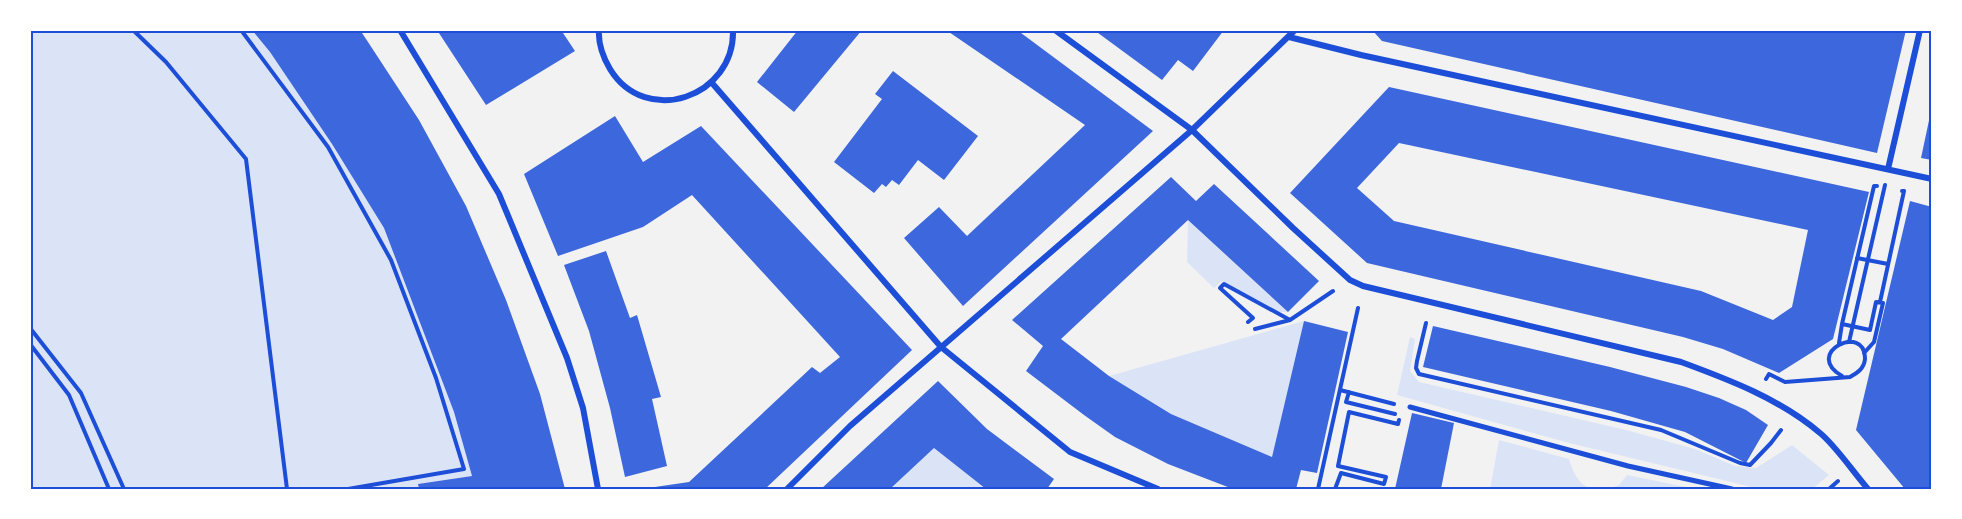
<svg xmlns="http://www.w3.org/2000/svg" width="1962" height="519" font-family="'Exo 2',sans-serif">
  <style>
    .green { fill: #dbe4f7 }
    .building { fill: #3d67dc; fill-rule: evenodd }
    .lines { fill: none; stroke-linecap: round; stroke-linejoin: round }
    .path { stroke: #1d4ed8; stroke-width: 4 }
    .pedestrian { stroke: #1d4ed8; stroke-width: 5 }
    .minor { stroke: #1d4ed8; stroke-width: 6 }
    .neatline { fill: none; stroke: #1d4ed8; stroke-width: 2 }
  </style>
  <rect width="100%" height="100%" fill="#f2f2f2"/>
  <path class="green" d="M30 30H252L270 52 332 144 384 228 454 412 472 476 418 484 419 489H30Z
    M1188 220 1288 312H1274L1222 281 1214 288 1187 262Z
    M1304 321 1272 457 1171 414 1109 376Z
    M1410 337 1415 339 1410 371 1419 382 1626 430 1695 449 1735 466 1756 468 1792 445 1829 475 1812 489H1760L1569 443 1397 395Z
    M1499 440 1569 459C1573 472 1578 484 1591 489H1490Z
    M934 448 986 489H890Z
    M1627 475 1696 489H1609L1619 485Z"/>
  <path class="building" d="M252 30H360L368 42 419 120 466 206 506 300 540 394 565 489H419L418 484 472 476 454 412 384 228 332 144 270 52Z
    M437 30H561L575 51 486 105Z
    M798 30H862L794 112 757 82Z
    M946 30H1017L1153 131 963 306 904 238 939 207 967 236 1085 125Z
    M1094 30H1224L1193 71 1178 60 1162 80Z
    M1372 30H1906L1877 153 1382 41Z
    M893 71 978 136 944 180 918 160 899 185 892 180 886 187 882 184 874 193 834 162 882 99 875 94Z
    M1389 87 1869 192 1833 339 1779 373 1723 349 1683 337 1367 263 1290 193ZM1399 143 1808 230 1792 307 1773 320 1701 291 1394 221 1357 188Z
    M1931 111H1932V160L1921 158Z
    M615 116 643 162 701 126 912 350 765 489 648 488 689 482 812 367 820 373 840 357 692 195 643 227 558 256 524 174Z
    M1171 177 1196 201 1214 184 1319 281 1288 312 1188 220 1061 339 1109 376 1171 414 1272 457 1304 321 1348 332 1317 473 1301 470 1296 489H1233L1168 464 1115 437 1084 415 1026 371 1043 346 1012 320Z
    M1910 201 1932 207V489H1905L1856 430Z
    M606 251 630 318 637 315 661 397 652 399 667 466 625 477 610 408 589 331 564 265Z
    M1433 326 1610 367 1686 387 1719 398 1746 410 1768 425 1746 463 1685 432 1611 411 1423 367Z
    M938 381 987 429 1054 479 1047 489H986L934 448 890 489H821Z
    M1412 413 1454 423 1441 489H1395Z"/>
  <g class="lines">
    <path class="path" d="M133 30 166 62 246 159 287 489
      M241 30 328 147 391 260 436 378 464 469 348 489
      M1857 258 1888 264
      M1880 302 1904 191H1902
      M1248 322 1253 318 1220 288 1224 284 1290 320
      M1426 323 1417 361 1416 368 1419 374 1661 430 1740 463 1750 465 1771 443 1781 430
      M1842 324 1874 186H1877
      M30 328 81 393 124 489
      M1255 329 1290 320 1333 291
      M1849 342 1885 185
      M1839 343 1842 324 1870 330 1876 302 1883 303 1874 342 1864 353
      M30 344 69 395 109 489
      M1766 379 1769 374 1785 382 1850 377C1857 373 1864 369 1865 359 1866 322 1802 353 1842 376
      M1340 390 1394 404
      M1349 392 1346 402 1395 414
      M1318 489 1358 308
      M1335 489 1341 473 1384 484 1386 477 1338 466 1349 412 1398 424 1399 420
      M1829 489 1838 481"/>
    <path class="pedestrian" d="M1410 407 1628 466 1732 489"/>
    <path class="minor" d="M400 30 499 194 567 358 583 408 598 489
      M599 30C598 44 603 57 610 69 646 128 735 97 733 30
      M1055 30 1192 130 1293 228 1350 280 1363 286 1681 362C1730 380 1780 399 1820 433 1835 445 1854 473 1868 489
      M1289 37 1361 55 1932 179
      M712 83 941 347 1070 452 1158 489
      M1888 169 1920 30
      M787 489 850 426 1192 130 1295 30"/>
  </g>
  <rect width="1962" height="519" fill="none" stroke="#ffffff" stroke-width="63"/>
  <rect x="32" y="32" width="1898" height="456" class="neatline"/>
</svg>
